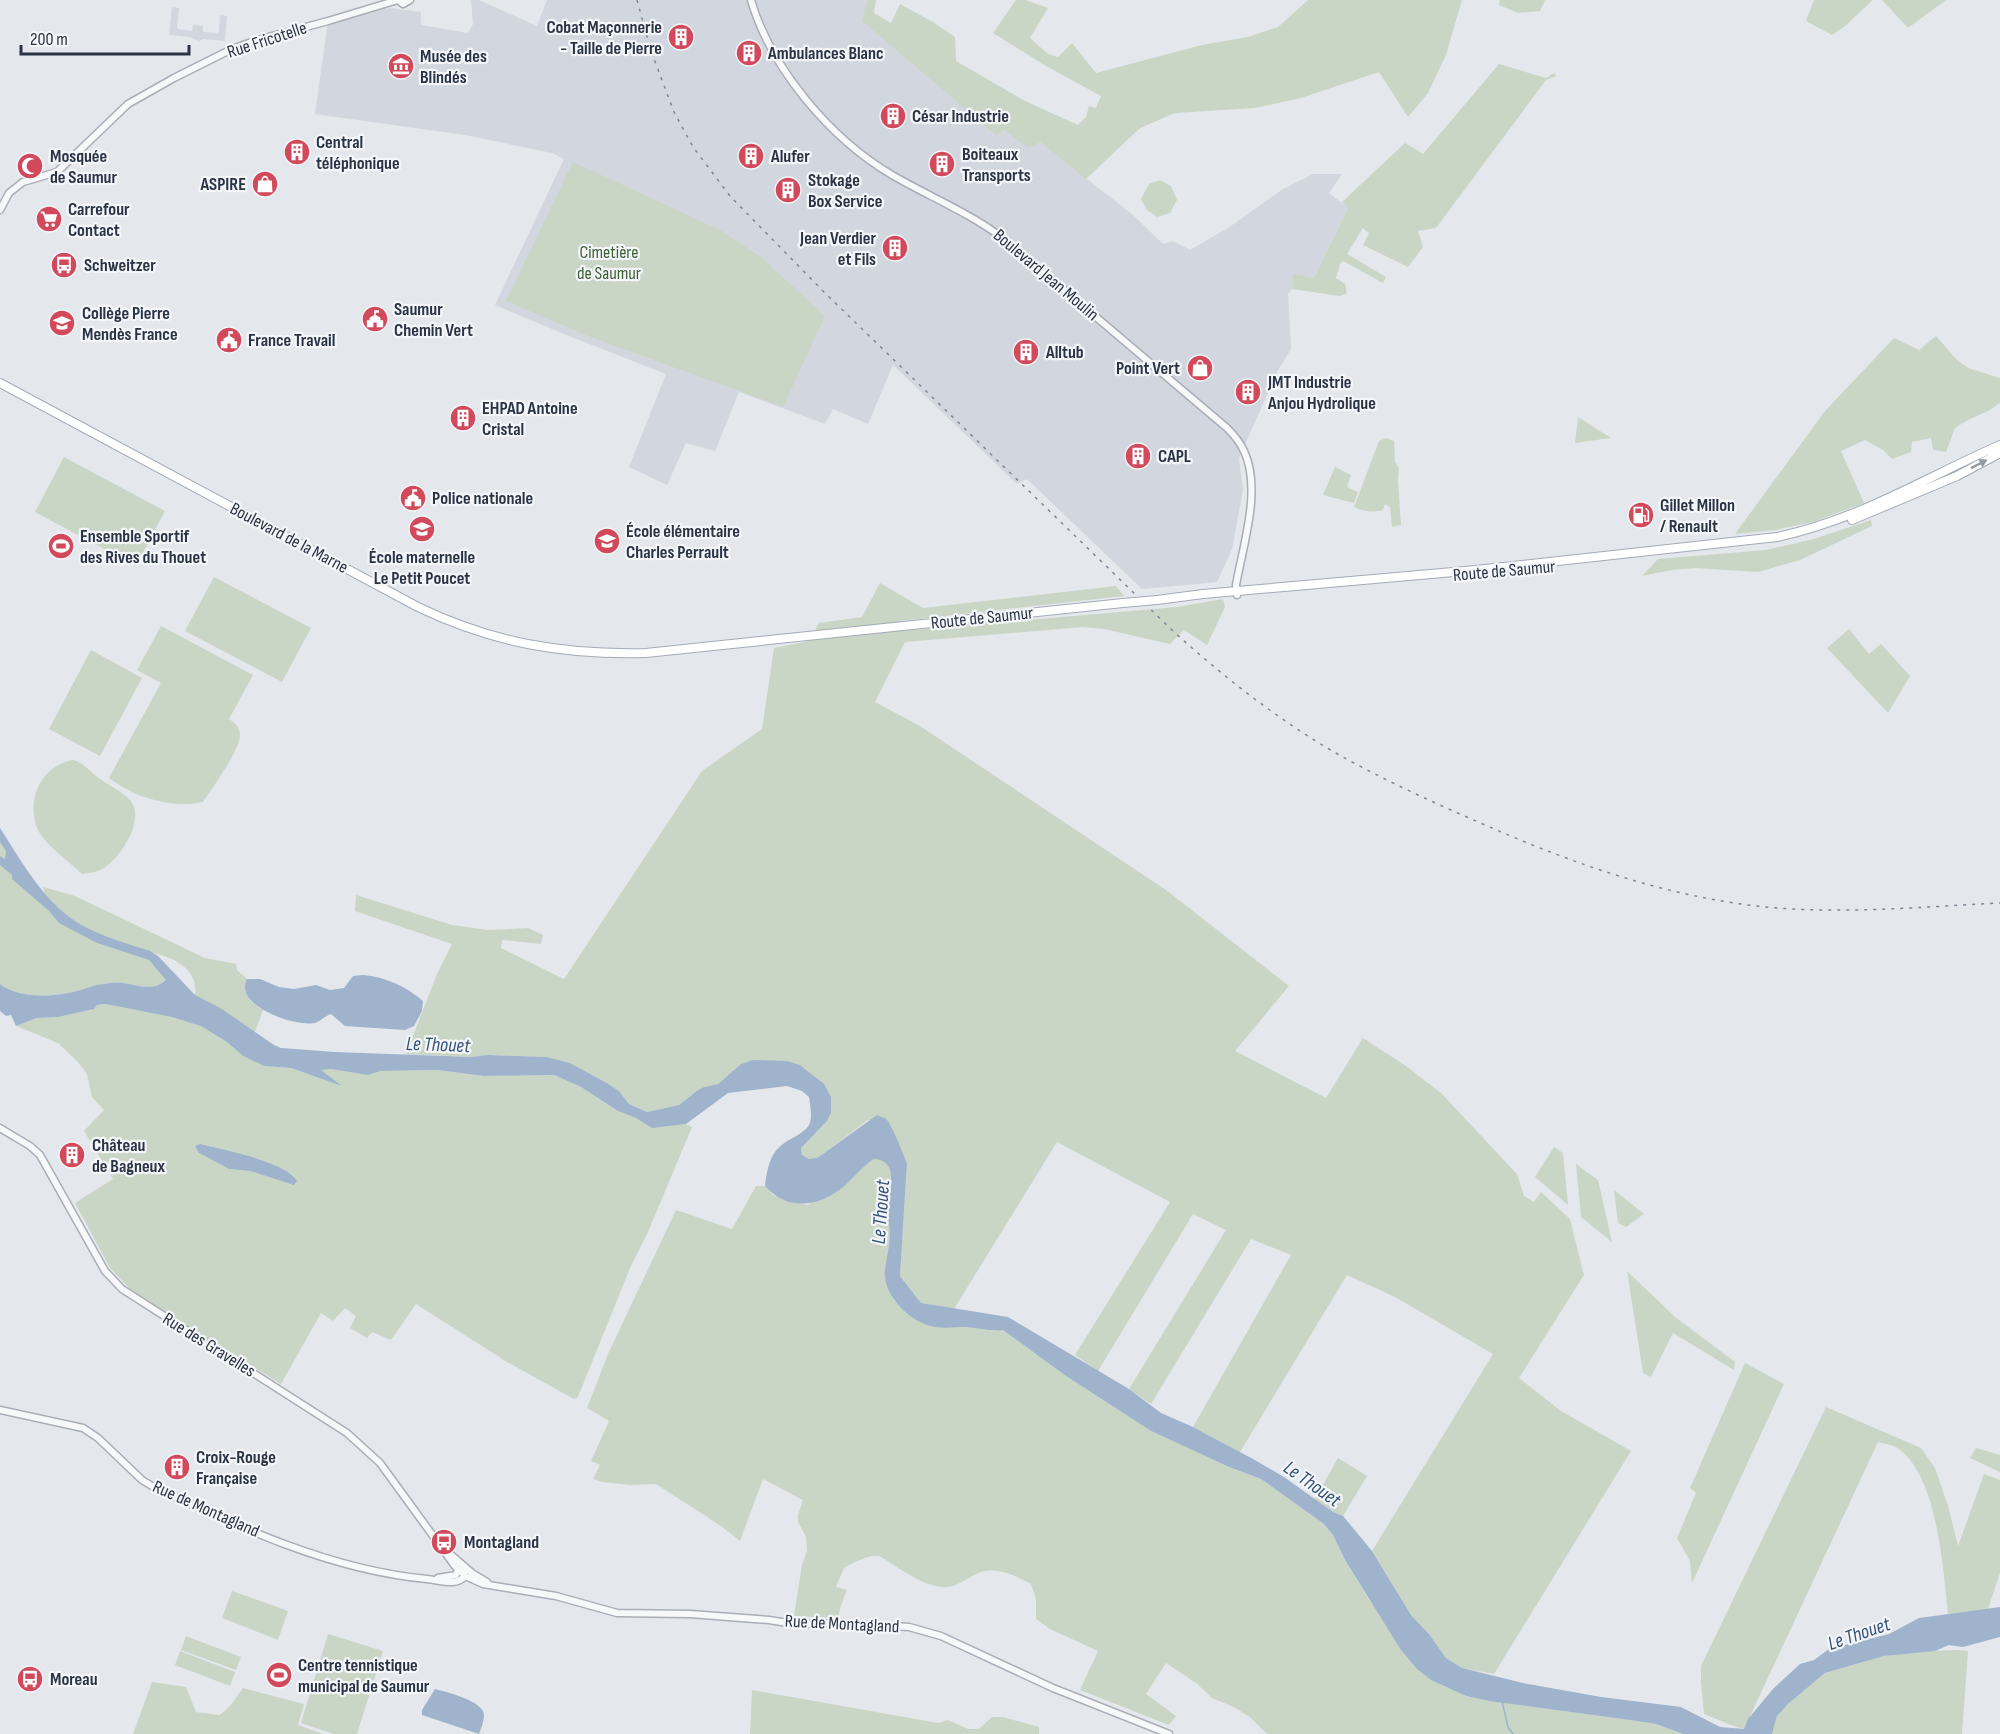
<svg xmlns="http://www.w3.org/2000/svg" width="2000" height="1734" font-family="'Sofia Sans Condensed',sans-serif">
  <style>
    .built { fill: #d2d6de }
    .green { fill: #c9d6c5; fill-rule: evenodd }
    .water { fill: #9fb4cc }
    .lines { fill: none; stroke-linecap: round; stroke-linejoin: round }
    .stream { stroke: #9fb4cc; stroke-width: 1.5 }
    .minor-casing { stroke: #a9aeb7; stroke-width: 9 }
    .major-casing { stroke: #a3abb8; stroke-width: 10 }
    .minor { stroke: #f7f8fa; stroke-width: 6 }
    .major { stroke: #fff; stroke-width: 8 }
    .rail { stroke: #7d8696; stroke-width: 1.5; stroke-dasharray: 3 6; stroke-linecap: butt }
    .major-bridge-casing { stroke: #a3abb8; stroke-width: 10; stroke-linecap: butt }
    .major-bridge { stroke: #fff; stroke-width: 8 }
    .oneway { fill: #959aa2 }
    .labels { text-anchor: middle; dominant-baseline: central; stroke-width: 4.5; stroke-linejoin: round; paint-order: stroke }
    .poi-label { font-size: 18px; font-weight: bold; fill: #2b3445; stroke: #f4f6f9; text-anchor: start }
    .street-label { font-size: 18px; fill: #2b3445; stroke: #f4f6f9 }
    .park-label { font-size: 18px; fill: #3f6138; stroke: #f4f6f9 }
    .water-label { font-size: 20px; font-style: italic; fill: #34527a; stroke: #f4f6f9 }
  </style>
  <rect width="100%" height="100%" fill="#e4e7ec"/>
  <path class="built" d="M471 0H479L537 26 547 0H867L863 21 997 136 1004 130 1040 142 1133 215 1163 244 1173 241 1190 250 1228 228 1283 189 1313 174H1342L1329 193 1348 208 1314 278 1293 275 1292 289 1288 294 1291 349 1278 370 1239 458 1243 490 1232 549 1217 582 1142 589 1027 479 1017 484 893 365 868 424 833 409 825 424 739 392 715 451 686 443 667 485 629 467 666 374 564 334 495 305 564 159 552 153 465 135 315 114 328 21 390 8 421 12V25L468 33 473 24Z
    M172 7 179 8 177 27 178 29 192 31 193 25 203 26V32L217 33 219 32 220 15 227 16 225 41 203 39 199 41 190 37 169 35Z"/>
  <path class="green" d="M867 0H876L874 13 891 23 900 4 933 22 955 37 956 61 1023 100 1078 125 1086 117 1089 106 1096 108 1101 96 1046 66 993 33 1016 0H1025L1048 8 1030 38 1048 54 1058 57 1072 43 1096 73 1202 45 1248 37 1278 27 1308 0H1462L1446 55 1428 93 1408 117 1379 72 1301 98 1255 108 1175 113 1140 128 1086 179 1040 142 1028 148 1004 130 997 136 862 21Z
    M1500 0H1545L1540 11 1518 13 1499 5Z
    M1814 0H1873L1844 27 1832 35 1806 21Z
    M1882 0H1946L1908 28Z
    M1499 64 1546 78 1554 73 1556 76 1546 80 1436 228 1418 231 1423 247 1408 267 1363 245 1369 233 1363 228 1347 254 1386 277 1383 283 1343 261 1340 264 1336 278 1345 284 1347 293 1340 296 1292 289 1293 274 1314 278 1348 208 1342 202 1405 143 1423 154Z
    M573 162 720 230 761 257 825 316 783 407 588 336 506 301Z
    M1160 180 1171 186 1177 200 1170 213 1157 217 1147 210 1141 199 1149 184Z
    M1936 336 1957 360 1968 368 2000 378V403L1988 411 1968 420 1955 428 1946 452 1933 450 1931 438 1912 442 1911 452 1892 459 1883 450 1865 440 1841 451 1864 503 1813 522 1775 530 1735 534 1825 411 1894 338 1919 350Z
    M1578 417 1611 438 1575 443Z
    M1386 438 1394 441 1395 462 1399 468 1398 481 1401 525 1392 527 1390 507 1385 504 1383 510C1375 513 1361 511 1354 507L1379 441Z
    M64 457 165 511 136 566 35 512Z
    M1335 467 1351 475 1347 487 1358 492 1354 503 1323 495Z
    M1871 520 1872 526 1800 560 1758 572 1696 568 1672 570 1642 576 1658 559 1766 550 1814 539Z
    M214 577 311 628 282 682 185 631Z
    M880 583 923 608 1116 586 1124 596 900 621 901 631 1177 607 1223 599 1225 607 1207 645 1184 630 1170 644 1104 629 1083 627 905 642 875 702 920 726 1166 890 1289 986 1235 1051 1326 1098 1363 1038 1406 1066 1441 1093 1517 1174 1524 1196 1534 1202 1541 1192 1570 1219 1584 1275 1519 1378 1561 1411 1631 1451 1494 1674 1462 1668 1446 1658 1429 1634 1411 1615 1372 1551 1493 1354 1395 1297 1347 1275 1240 1452 1193 1427 1291 1255 1251 1239 1151 1404 1129 1389 1226 1230 1193 1214 1098 1371 1075 1355 1170 1202 1057 1142 954 1309 921 1303 900 1276 907 1163 899 1147 891 1125 868 1120 817 1158 809 1160 802 1155 801 1148 827 1121 831 1113 809 1072 800 1065 753 1060 741 1064 718 1084 704 1087 698 1090 679 1105 647 1112 629 1104 619 1091 607 1083 570 1063 547 1057 487 1055 472 1057 406 1054 437 974 452 944 355 911 356 895 452 925 487 930 528 928 543 935 541 944 502 940 501 948 564 979 702 771 762 729 774 648 809 641 819 623 862 617Z
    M161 626 253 675 229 719C234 722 239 726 240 734 241 749 212 788 203 802 171 809 134 797 109 778L161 683 137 670Z
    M1849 629 1869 654 1881 644 1910 676 1888 713 1827 648Z
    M91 650 142 678 100 756 49 729Z
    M73 760C83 762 90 772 99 778 108 785 122 791 130 800 146 819 121 857 104 868 97 872 90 873 82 874 70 862 45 845 38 830 25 801 41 765 73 760Z
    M0 842 49 909 43 887 75 896 205 958 236 964 237 970 247 979 245 984 251 1002 263 1010 255 1032 222 1009 202 1026 227 1042 243 1056 264 1066 291 1068 340 1085 320 1070 331 1069 368 1075 381 1071 438 1070 483 1076 554 1075 581 1087 618 1111 636 1118 652 1127 686 1124 692 1127 648 1232 630 1268 578 1397 574 1399 507 1362 416 1304 391 1340 372 1332 367 1338 350 1328 356 1316 345 1308 333 1321 321 1313 281 1384 138 1297 110 1268 75 1203 113 1179 84 1131 104 1110 92 1097 87 1074 78 1062 58 1043 16 1026 37 1018 58 1017 93 1009 97 1005 195 995C201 953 135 949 107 946L149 960 167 980C152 992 139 985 123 983 117 982 110 983 104 984 95 984 86 989 77 991 54 997 19 999 0 984ZM200 1144C228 1150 270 1160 294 1176L272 1178 250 1171 229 1169 199 1153Z
    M1554 1147 1563 1153 1568 1205 1535 1177Z
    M874 1159H882L888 1165 891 1175 888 1209 890 1242 885 1278 894 1301 932 1327H970L995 1331 1003 1330 1066 1376 1151 1431 1229 1467 1261 1479 1324 1524 1333 1535 1345 1560 1370 1601 1431 1680 1466 1696 1489 1701 1630 1720 1656 1724 1683 1734H1267L1251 1718 1234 1707 1212 1698 1196 1683 1166 1663 1146 1694 1176 1716 1169 1725 1080 1690 1098 1651 1050 1629 1036 1619V1599L1031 1584C1016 1576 999 1567 981 1572 968 1576 957 1589 942 1587 920 1585 897 1566 879 1556H871L855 1562 844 1568 836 1587 847 1590 841 1605 838 1618 794 1616 802 1565 807 1551 806 1537 798 1522V1515L803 1500 763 1479 740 1541 721 1526 656 1484 631 1485 602 1482 593 1479 600 1465 591 1461 609 1421 587 1408 608 1354 676 1210 732 1229 756 1186H765L773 1195 807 1205 838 1191 860 1168Z
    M1576 1164 1598 1180 1612 1242 1581 1217Z
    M1614 1190 1644 1214 1626 1227 1618 1223Z
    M1627 1271 1675 1317 1735 1362 1734 1370 1673 1333 1651 1377 1643 1373Z
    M1745 1363 1784 1384 1692 1583 1690 1561 1677 1538 1696 1493 1690 1488Z
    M1826 1407 1921 1448 1935 1468 1948 1506 1958 1546 1984 1474 2000 1480V1573L1988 1609 1948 1614C1943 1569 1938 1478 1899 1449 1894 1445 1885 1444 1878 1442L1744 1729 1731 1725 1704 1714 1701 1682V1666Z
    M1976 1448 2000 1455V1472L1970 1458Z
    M1338 1458 1367 1476 1343 1516 1333 1512 1315 1499Z
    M232 1591 288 1611 278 1640 222 1618Z
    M328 1634 383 1651 357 1734H334L301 1723Z
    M186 1636 241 1657 236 1670 181 1650Z
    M1957 1650 1968 1651 1962 1734H1772L1777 1716 1788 1704 1825 1673 1884 1656 1924 1651Z
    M180 1651 235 1672 230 1686 175 1665Z
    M152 1682 186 1687 196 1712 220 1715 231 1705 243 1688 304 1704 298 1725 323 1734H133Z
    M752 1690 938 1723 948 1720 968 1729H979L992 1717H1003L1039 1727V1734H750Z"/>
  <path class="water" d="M0 828C20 859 39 893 68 916 91 934 123 942 150 951L158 956 195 995 222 1009 274 1045 281 1048 335 1052 472 1057 487 1055 547 1057 570 1063 607 1083 619 1091 629 1104 647 1112 679 1105 698 1090 704 1087 718 1084 741 1064 753 1060 787 1061 800 1065 824 1084 831 1097V1113L827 1121 801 1148 802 1155 809 1159 817 1158 877 1115C879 1116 885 1118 886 1119 891 1122 903 1154 907 1163L900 1276 921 1303 1008 1317 1129 1389 1161 1413 1193 1427 1253 1459 1284 1477 1333 1512 1343 1516 1372 1551 1411 1615 1429 1634 1446 1658 1462 1668 1523 1683 1601 1697 1681 1707 1720 1727 1744 1729 1748 1719 1773 1689 1800 1664 1814 1660 1829 1649 1889 1634 1919 1618 2000 1607V1637L1963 1647 1949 1645 1935 1651 1884 1656 1825 1673 1788 1704 1777 1716 1772 1734H1683L1656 1724 1630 1720 1489 1701 1466 1696 1431 1680 1417 1669 1401 1650 1345 1560 1333 1535 1324 1524 1261 1479 1229 1467 1151 1431 1066 1376 1003 1330C991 1332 979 1328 967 1327 955 1327 941 1329 930 1326 910 1320 887 1299 885 1277 884 1267 888 1255 889 1245 891 1233 888 1220 888 1208 890 1190 899 1160 874 1159 860 1168 851 1182 838 1191 814 1208 785 1209 765 1186 767 1171 769 1154 783 1144 791 1138 803 1134 809 1125 813 1117 810 1106 809 1097L802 1091 787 1086 728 1093 686 1124 652 1128 636 1118 618 1111 581 1087 554 1075 483 1076 438 1070 381 1071 368 1075 331 1069 321 1070 342 1086 291 1068 264 1066 243 1056 227 1042 201 1026 172 1017 106 1004 97 1005 94 1009 58 1017 37 1018 16 1026 11 1015 6 1016 0 1011V984C19 999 54 997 77 991 86 989 95 984 104 984 110 983 117 982 123 983 138 985 153 992 166 980L149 960 97 943 59 923 49 911 12 879V875L0 865V856L5 859 6 851 0 842Z
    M363 975C385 977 406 986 423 1001L422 1011 414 1026 405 1030 345 1026 331 1014C325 1016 321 1021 315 1023 295 1027 233 1006 247 979H260L279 987 294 989 316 985 330 990 344 988 353 976Z
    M200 1144C221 1149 287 1162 297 1181L294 1185 250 1171 229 1169 199 1153 195 1146Z
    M435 1689C446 1692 484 1701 484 1715 484 1721 481 1729 479 1734L422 1715V1710Z"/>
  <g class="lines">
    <path class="stream" d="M1502 1701 1508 1727 1513 1734"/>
    <defs>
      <path id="minor" d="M398 0 403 4 410 0
        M751 0C771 69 831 139 892 175 930 197 970 213 1004 239L1227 428C1234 435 1240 442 1244 451 1262 489 1243 545 1236 585L1237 595
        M0 210 9 193 23 182 57 172 128 104 174 78 230 50 254 41 328 21 398 0
        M0 1128 30 1146 40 1155 105 1271 122 1289 347 1433 380 1463 455 1566 465 1576 483 1584 556 1596 617 1613 690 1614 769 1620 794 1624 839 1623 909 1627 941 1636 1053 1688 1169 1734
        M0 1410 83 1428 98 1438 142 1480 152 1486C239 1527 330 1570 427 1579 440 1580 456 1587 465 1576L463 1566
        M450 1554 472 1573 487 1582
        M438 1578 456 1575 458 1570"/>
      <path id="major" d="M0 383 418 607C493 643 563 655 646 653L1123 603
        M1852 520 1957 476 2000 453
        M1157 600 1203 594 1476 570 1777 537C1858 520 1925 478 2000 445"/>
    </defs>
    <use href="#minor" class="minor-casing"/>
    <use href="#major" class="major-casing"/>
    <use href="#minor" class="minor"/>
    <use href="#major" class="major"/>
    <path class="rail" d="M637 0 651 51 674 112 693 147 730 196 822 290 1174 632C1225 678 1281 722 1341 756 1390 783 1441 806 1492 828 1577 865 1664 895 1756 906 1837 915 1919 907 2000 903"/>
    <defs>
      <path id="major-bridge" d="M1123 603 1157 600"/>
    </defs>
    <use href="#major-bridge" class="major-bridge-casing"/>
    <use href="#major-bridge" class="major-bridge"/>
  </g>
  <defs><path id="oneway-solid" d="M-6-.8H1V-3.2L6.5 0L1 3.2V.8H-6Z" transform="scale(1.5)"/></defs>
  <use class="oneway" href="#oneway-solid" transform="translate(1979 464) rotate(-27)"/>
  <defs>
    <symbol id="building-disc" viewBox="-11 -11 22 22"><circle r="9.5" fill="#d1495b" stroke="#f4f6f9"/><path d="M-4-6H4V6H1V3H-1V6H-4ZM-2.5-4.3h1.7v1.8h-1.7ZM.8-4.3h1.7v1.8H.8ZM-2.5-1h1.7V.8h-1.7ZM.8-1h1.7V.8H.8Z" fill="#fff"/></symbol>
    <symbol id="museum-disc" viewBox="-11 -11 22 22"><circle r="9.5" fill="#d1495b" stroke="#f4f6f9"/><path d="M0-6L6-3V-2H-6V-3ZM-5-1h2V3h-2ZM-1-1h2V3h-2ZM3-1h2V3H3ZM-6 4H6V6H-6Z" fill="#fff"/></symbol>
    <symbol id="mosque-disc" viewBox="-11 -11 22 22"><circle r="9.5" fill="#d1495b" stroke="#f4f6f9"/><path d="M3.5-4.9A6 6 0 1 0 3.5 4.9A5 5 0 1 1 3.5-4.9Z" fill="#fff"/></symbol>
    <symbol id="shop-disc" viewBox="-11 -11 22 22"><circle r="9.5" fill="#d1495b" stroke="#f4f6f9"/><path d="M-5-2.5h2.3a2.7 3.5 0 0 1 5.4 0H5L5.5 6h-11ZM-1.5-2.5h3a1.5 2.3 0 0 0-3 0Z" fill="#fff"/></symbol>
    <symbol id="supermarket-disc" viewBox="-11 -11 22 22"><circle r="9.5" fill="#d1495b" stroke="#f4f6f9"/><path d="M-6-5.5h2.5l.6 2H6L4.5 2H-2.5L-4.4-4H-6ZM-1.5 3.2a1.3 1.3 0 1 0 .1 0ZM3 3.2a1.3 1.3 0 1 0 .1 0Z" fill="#fff"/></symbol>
    <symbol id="bus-disc" viewBox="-11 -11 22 22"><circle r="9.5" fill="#d1495b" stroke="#f4f6f9"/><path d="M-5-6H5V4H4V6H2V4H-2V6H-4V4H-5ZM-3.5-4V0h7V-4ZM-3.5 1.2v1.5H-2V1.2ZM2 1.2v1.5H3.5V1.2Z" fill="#fff"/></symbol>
    <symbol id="civic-disc" viewBox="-11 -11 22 22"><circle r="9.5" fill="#d1495b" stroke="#f4f6f9"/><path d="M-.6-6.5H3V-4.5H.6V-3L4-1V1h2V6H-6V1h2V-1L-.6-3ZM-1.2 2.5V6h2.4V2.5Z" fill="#fff"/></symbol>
    <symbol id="school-disc" viewBox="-11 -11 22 22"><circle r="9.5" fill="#d1495b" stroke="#f4f6f9"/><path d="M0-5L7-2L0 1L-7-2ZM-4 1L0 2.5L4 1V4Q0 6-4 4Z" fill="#fff"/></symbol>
    <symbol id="fuel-disc" viewBox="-11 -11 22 22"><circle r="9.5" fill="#d1495b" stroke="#f4f6f9"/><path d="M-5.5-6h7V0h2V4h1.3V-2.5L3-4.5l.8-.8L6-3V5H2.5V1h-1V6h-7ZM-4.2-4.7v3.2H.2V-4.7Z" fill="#fff"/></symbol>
    <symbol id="stadium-disc" viewBox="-11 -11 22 22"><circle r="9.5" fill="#d1495b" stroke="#f4f6f9"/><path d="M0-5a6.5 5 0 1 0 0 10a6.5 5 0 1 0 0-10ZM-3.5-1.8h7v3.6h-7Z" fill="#fff"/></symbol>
  </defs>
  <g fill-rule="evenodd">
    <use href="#building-disc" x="666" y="22" width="30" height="30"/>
    <use href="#building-disc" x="734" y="38" width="30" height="30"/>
    <use href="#museum-disc" x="386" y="51" width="30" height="30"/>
    <use href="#building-disc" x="878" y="101" width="30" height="30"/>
    <use href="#building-disc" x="282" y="137" width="30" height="30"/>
    <use href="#building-disc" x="736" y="141" width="30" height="30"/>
    <use href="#building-disc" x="927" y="149" width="30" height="30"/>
    <use href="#mosque-disc" x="15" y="151" width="30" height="30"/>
    <use href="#shop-disc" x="250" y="169" width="30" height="30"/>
    <use href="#building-disc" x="773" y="175" width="30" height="30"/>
    <use href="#supermarket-disc" x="34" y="204" width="30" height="30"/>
    <use href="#building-disc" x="880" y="233" width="30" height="30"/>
    <use href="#bus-disc" x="49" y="250" width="30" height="30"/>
    <use href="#civic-disc" x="360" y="304" width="30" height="30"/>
    <use href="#school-disc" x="47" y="308" width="30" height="30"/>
    <use href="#civic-disc" x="214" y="325" width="30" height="30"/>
    <use href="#building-disc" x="1011" y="337" width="30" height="30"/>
    <use href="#shop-disc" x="1185" y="353" width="30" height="30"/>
    <use href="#building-disc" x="1233" y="377" width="30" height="30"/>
    <use href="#building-disc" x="448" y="403" width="30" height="30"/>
    <use href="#building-disc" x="1123" y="441" width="30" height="30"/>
    <use href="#civic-disc" x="398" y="483" width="30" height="30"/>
    <use href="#fuel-disc" x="1626" y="500" width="30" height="30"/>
    <use href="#school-disc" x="407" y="514" width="30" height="30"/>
    <use href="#school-disc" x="592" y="526" width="30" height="30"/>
    <use href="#stadium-disc" x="46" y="531" width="30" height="30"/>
    <use href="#building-disc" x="57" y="1140" width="30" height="30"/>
    <use href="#building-disc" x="162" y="1452" width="30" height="30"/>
    <use href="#bus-disc" x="429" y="1527" width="30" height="30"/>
    <use href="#stadium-disc" x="264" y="1660" width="30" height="30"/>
    <use href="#bus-disc" x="15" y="1664" width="30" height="30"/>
  </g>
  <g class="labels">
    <g class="poi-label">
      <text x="662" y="27" text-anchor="end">Cobat Maçonnerie<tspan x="662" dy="21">- Taille de Pierre</tspan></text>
      <text x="768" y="53">Ambulances Blanc</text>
      <text x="420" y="56">Musée des<tspan x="420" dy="21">Blindés</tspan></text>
      <text x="912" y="116">César Industrie</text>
      <text x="316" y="142">Central<tspan x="316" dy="21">téléphonique</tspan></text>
      <text x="962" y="154">Boiteaux<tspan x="962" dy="21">Transports</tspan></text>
      <text x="50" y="156">Mosquée<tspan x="50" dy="21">de Saumur</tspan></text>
      <text x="771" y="156">Alufer</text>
      <text x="808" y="180">Stokage<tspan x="808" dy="21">Box Service</tspan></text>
      <text x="246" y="184" text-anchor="end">ASPIRE</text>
      <text x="68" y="209">Carrefour<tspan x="68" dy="21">Contact</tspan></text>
      <text x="876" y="238" text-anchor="end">Jean Verdier<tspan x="876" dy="21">et Fils</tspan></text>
      <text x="84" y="265">Schweitzer</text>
      <text x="394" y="309">Saumur<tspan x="394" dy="21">Chemin Vert</tspan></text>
      <text x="82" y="313">Collège Pierre<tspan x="82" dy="21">Mendès France</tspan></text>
      <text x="248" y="340">France Travail</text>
      <text x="1046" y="352">Alltub</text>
      <text x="1180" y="368" text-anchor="end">Point Vert</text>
      <text x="1268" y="382">JMT Industrie<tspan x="1268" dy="21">Anjou Hydrolique</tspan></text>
      <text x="482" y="408">EHPAD Antoine<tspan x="482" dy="21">Cristal</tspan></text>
      <text x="1158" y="456">CAPL</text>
      <text x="432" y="498">Police nationale</text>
      <text x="1660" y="505">Gillet Millon<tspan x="1660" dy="21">/ Renault</tspan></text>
      <text x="626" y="531">École élémentaire<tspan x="626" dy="21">Charles Perrault</tspan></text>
      <text x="80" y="536">Ensemble Sportif<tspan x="80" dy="21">des Rives du Thouet</tspan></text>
      <text x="422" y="557" text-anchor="middle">École maternelle<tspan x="422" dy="21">Le Petit Poucet</tspan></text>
      <text x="92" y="1145">Château<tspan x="92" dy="21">de Bagneux</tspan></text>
      <text x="196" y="1457">Croix-Rouge<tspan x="196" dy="21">Française</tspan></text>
      <text x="464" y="1542">Montagland</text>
      <text x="298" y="1665">Centre tennistique<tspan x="298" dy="21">municipal de Saumur</tspan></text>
      <text x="50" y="1679">Moreau</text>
    </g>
    <g class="street-label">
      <text transform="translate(267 40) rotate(-18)">Rue Fricotelle</text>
      <text transform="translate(1046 275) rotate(40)">Boulevard Jean Moulin</text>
      <text transform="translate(289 538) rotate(28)">Boulevard de la Marne</text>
      <text transform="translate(1504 571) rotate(-5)">Route de Saumur</text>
      <text transform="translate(982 618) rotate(-6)">Route de Saumur</text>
      <text transform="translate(209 1345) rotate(32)">Rue des Gravelles</text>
      <text transform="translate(206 1509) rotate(24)">Rue de Montagland</text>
      <text transform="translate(842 1624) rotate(3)">Rue de Montagland</text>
    </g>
    <g class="park-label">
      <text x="609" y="252">Cimetière<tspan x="609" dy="21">de Saumur</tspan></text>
    </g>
    <g class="water-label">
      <text transform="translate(438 1045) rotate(2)">Le Thouet</text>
      <text transform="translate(881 1212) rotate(-86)">Le Thouet</text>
      <text transform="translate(1312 1484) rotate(35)">Le Thouet</text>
      <text transform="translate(1859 1634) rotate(-19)">Le Thouet</text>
    </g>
  </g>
  <path d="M21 45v9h168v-9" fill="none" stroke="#2b3445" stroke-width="3"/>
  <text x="30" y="45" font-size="18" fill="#2b3445" stroke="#f4f6f9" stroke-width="4.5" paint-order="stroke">200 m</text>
</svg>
